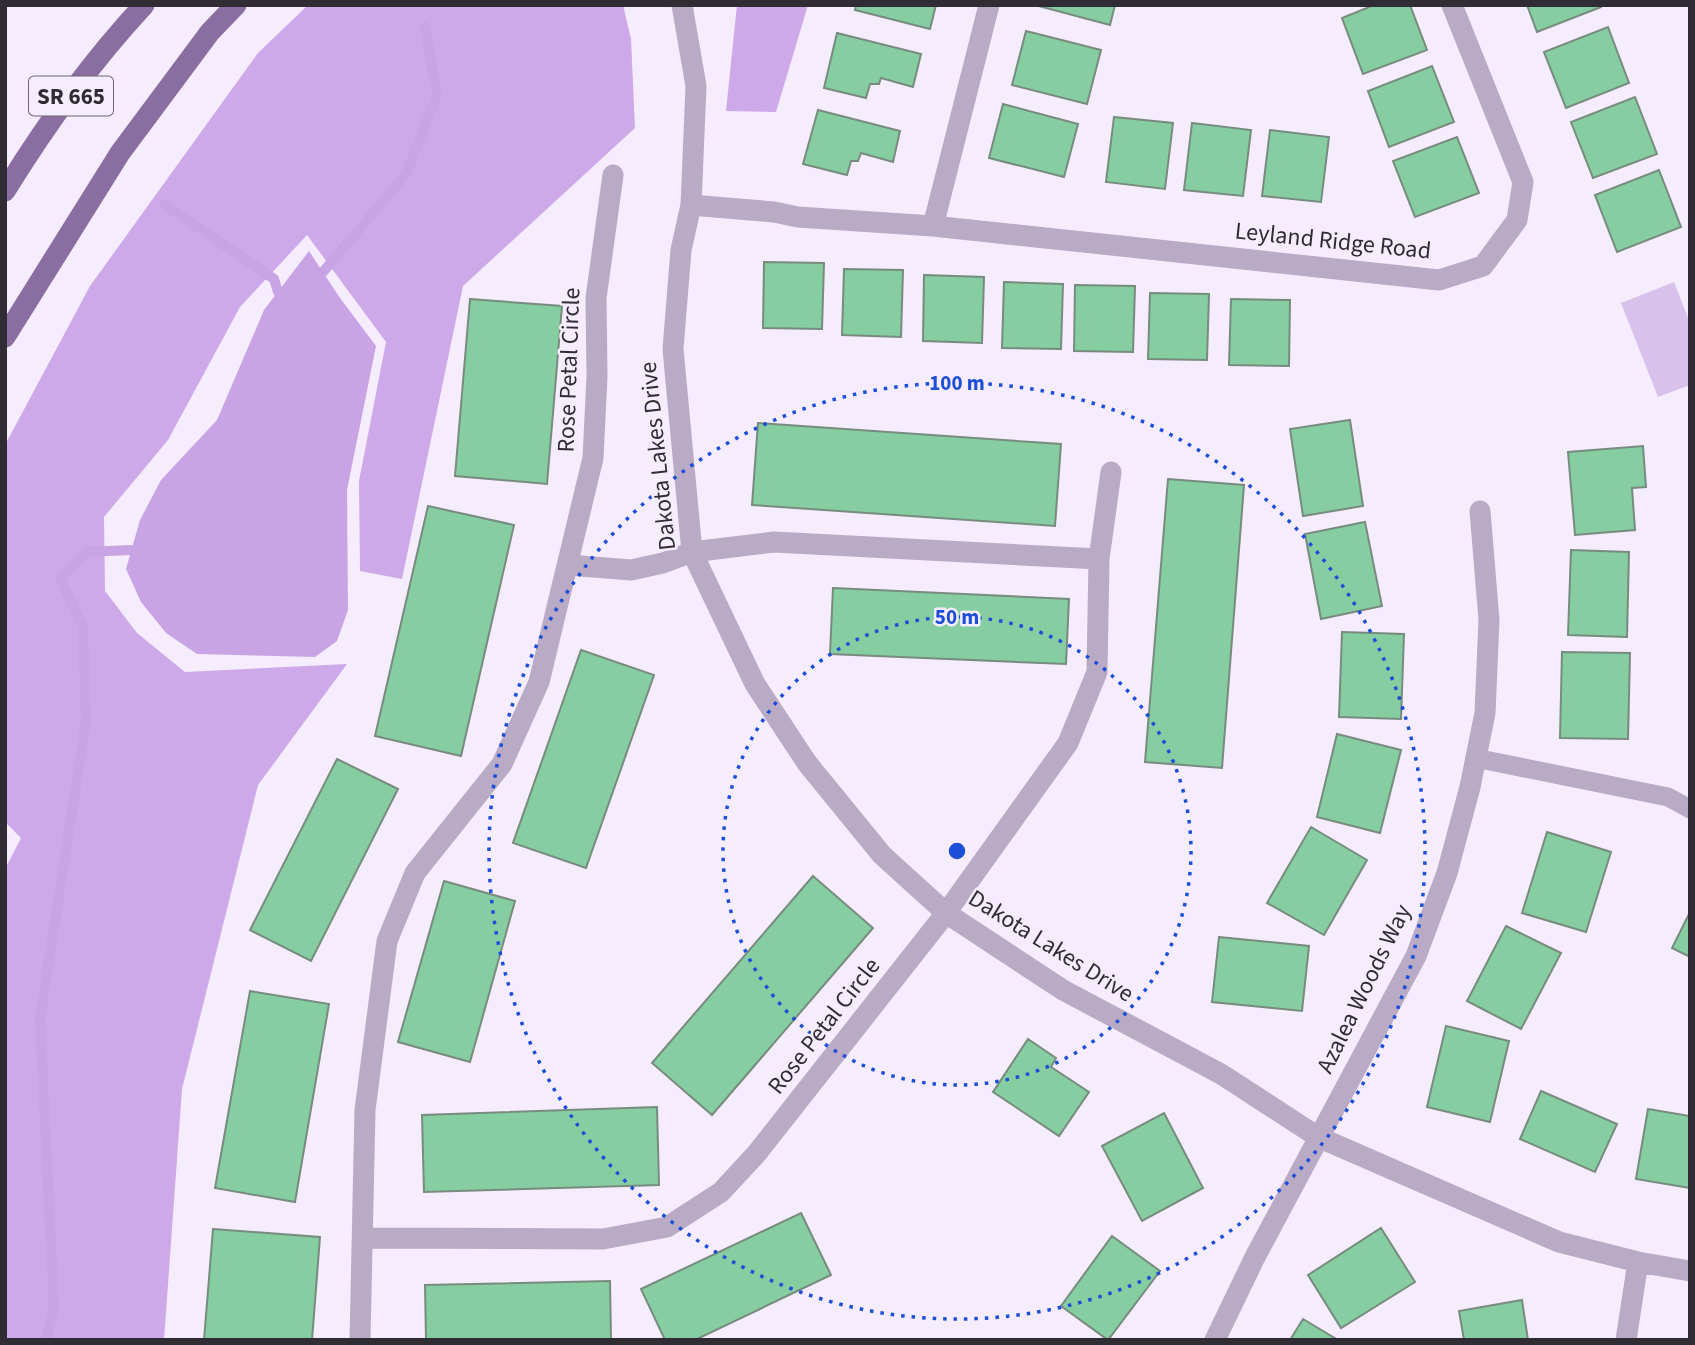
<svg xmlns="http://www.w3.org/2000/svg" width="1695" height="1345" font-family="'Source Sans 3',sans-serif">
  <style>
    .green { fill: #d8c1eb }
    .forest { fill: #cda9e9 }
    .water { fill: #c8a4e4 }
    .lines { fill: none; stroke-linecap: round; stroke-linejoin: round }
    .stream { stroke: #c8a4e4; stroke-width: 10 }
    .building { fill: #86cea2; stroke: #778b7e; stroke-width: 2 }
    .lane { stroke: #b9aac6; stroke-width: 19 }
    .street { stroke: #b9aac6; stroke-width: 21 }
    .primary { stroke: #8b6ea1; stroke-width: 21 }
    .ring { fill: none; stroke: #1d4ed8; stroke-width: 3.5; stroke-dasharray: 3.5 7 }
    .labels { text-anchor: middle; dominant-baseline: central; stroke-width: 5; stroke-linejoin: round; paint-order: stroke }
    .shield { fill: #f5ecfd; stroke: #6b6670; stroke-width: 2 }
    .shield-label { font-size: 23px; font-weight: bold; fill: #302c34 }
    .street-label { font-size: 24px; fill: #302c34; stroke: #f5ecfd }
    .centre { fill: #1d4ed8; stroke: #f5ecfd; stroke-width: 3.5 }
    .ring-label { font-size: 21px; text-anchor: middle; font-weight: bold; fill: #1d4ed8; stroke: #f5ecfd; stroke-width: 5; stroke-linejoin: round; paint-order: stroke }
  </style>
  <rect width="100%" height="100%" fill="#f5ecfd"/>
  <path class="green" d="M1674 282 1690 323V385L1658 397 1621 303Z"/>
  <path class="forest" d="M308 5H623L631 39 635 128 463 286 402 579 360 571 359 481 386 342 307 235 240 307 168 440 104 517 105 591 137 633 185 672 347 664 258 785 182 1089 164 1340H5V869L21 838 5 822V445L90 286 258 53Z
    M737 5H808L776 112 726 111Z"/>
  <path class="water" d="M309 251 340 298 376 346 347 490 348 610 337 641 315 657 197 654 166 633 141 602 126 569 140 520 161 480 217 420 264 310Z"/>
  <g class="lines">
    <path class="stream" d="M164 204 274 279 278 292
      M323 272 406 174 437 95 425 27
      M46 1340 54 1308 40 1018 86 721 83 627 60 578 86 552 131 550"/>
  </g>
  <path class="building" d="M856 5H936L930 29 855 10Z
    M1035 5H1115L1110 25Z
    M1374 5H1410L1427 50 1363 74 1342 18Z
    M1527 5H1601V7L1537 32Z
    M1608 27 1629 83 1566 108 1544 52Z
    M1026 31 1101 50 1087 104 1012 85Z
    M837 33 921 54 913 87 881 78 879 84H870L866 98 824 88Z
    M1432 66 1454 122 1389 147 1368 91Z
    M1635 97 1657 154 1593 178 1571 122Z
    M1003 104 1078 124 1064 177 989 158Z
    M818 110 900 131 893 162 861 153 858 161H851L847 175 803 164Z
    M1114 117 1173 123 1165 189 1106 182Z
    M1192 123 1251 130 1243 196 1184 190Z
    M1270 130 1329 137 1321 202 1262 196Z
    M1457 137 1479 193 1415 217 1393 161Z
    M1659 170 1681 227 1617 252 1595 195Z
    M764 262 824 263 822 329 763 328Z
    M844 269 903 270 901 337 842 335Z
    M924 275 984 277 982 343 923 341Z
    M1004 282 1063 284 1061 349 1002 348Z
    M1075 285 1135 286 1133 352 1074 351Z
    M1150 293 1209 294 1207 360 1148 359Z
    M470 299 562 306 547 484 455 476Z
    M1231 299 1290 300 1289 366 1229 365Z
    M1350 420 1363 506 1303 516 1290 429Z
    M758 423 1061 444 1055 526 752 505Z
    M1643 446 1646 487 1632 488 1635 530 1575 535 1568 452Z
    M1168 479 1244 485 1222 768 1145 762Z
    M428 506 514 525 461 756 375 736Z
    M1365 522 1382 606 1321 619 1305 534Z
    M1571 550 1629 552 1627 637 1568 635Z
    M833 588 1069 599 1066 664 830 654Z
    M1342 632 1404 634 1401 719 1339 717Z
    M581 650 654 675 586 868 513 843Z
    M1562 652 1630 653 1628 739 1560 738Z
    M1337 734 1401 750 1380 833 1317 817Z
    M337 759 398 789 311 961 250 930Z
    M1311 827 1367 860 1324 935 1267 903Z
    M1547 832 1611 852 1586 932 1522 913Z
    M813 876 873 928 712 1115 652 1063Z
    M444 881 515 901 470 1062 398 1042Z
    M1690 912V957L1672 948Z
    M1506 926 1561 953 1521 1029 1467 1001Z
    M1219 937 1309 946 1302 1011 1212 1002Z
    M250 991 329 1004 295 1202 215 1188Z
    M1446 1026 1509 1041 1490 1122 1427 1107Z
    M1028 1039 1056 1058 1051 1067 1089 1092 1059 1136 993 1092Z
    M1541 1091 1617 1124 1595 1172 1520 1139Z
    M657 1107 659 1185 424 1192 422 1115Z
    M1648 1109 1690 1116V1188L1636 1179Z
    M1164 1113 1203 1188 1142 1221 1102 1146Z
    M801 1213 831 1275 695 1340H665L641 1289Z
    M1381 1228 1415 1282 1341 1328 1308 1275Z
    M213 1229 320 1237 312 1340H204Z
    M1112 1236 1160 1271 1108 1340 1061 1306Z
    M610 1281 611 1340H426L425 1285Z
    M1522 1300 1528 1340H1464L1459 1311Z
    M1303 1319 1338 1340H1290Z"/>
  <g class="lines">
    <path class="lane" d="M1475 758 1668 797 1690 809"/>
    <path class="street" d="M682 5 696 86 691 205 681 250 673 349 692 552 755 684 807 763 882 855 946 913 1063 990 1221 1074 1318 1137 1559 1242 1638 1262 1690 1271
      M691 205 774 212 798 217 933 226 1439 280 1483 266 1517 220 1523 182 1452 5
      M933 226 989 5
      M1099 559 1111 472
      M364 1238 603 1239 667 1227 721 1192 757 1153 946 913 1068 743 1097 672 1099 559 774 542 692 552 663 563 631 570 568 565
      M360 1340 365 1110 387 941 415 873 502 764 539 682 593 458 597 376 596 298 613 175
      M1215 1340 1255 1257 1416 956 1447 873 1470 787 1485 713 1489 620 1480 511
      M1626 1340 1638 1262"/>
    <path class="primary" d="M5 191C45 126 92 61 144 5
      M5 337 120 153 210 32 236 5"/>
  </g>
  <g class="ring">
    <circle cx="957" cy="851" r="234"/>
    <circle cx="957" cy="851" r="468"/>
  </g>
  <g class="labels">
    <rect class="shield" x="29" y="76.5" width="84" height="39" rx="5"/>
    <g class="shield-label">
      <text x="71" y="96">SR 665</text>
    </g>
    <g class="street-label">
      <text transform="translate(1333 241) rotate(6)">Leyland Ridge Road</text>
      <text transform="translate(569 370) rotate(-88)">Rose Petal Circle</text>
      <text transform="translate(658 456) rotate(-96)">Dakota Lakes Drive</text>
      <text transform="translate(1051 946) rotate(32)">Dakota Lakes Drive</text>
      <text transform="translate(1364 989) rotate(-64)">Azalea Woods Way</text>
      <text transform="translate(824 1026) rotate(-52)">Rose Petal Circle</text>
    </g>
  </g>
  <circle cx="957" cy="851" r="10" class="centre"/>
  <g class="ring-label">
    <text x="957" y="390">100 m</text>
    <text x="957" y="624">50 m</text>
  </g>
  <rect width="1695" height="1345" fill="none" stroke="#302c34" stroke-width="14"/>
</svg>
